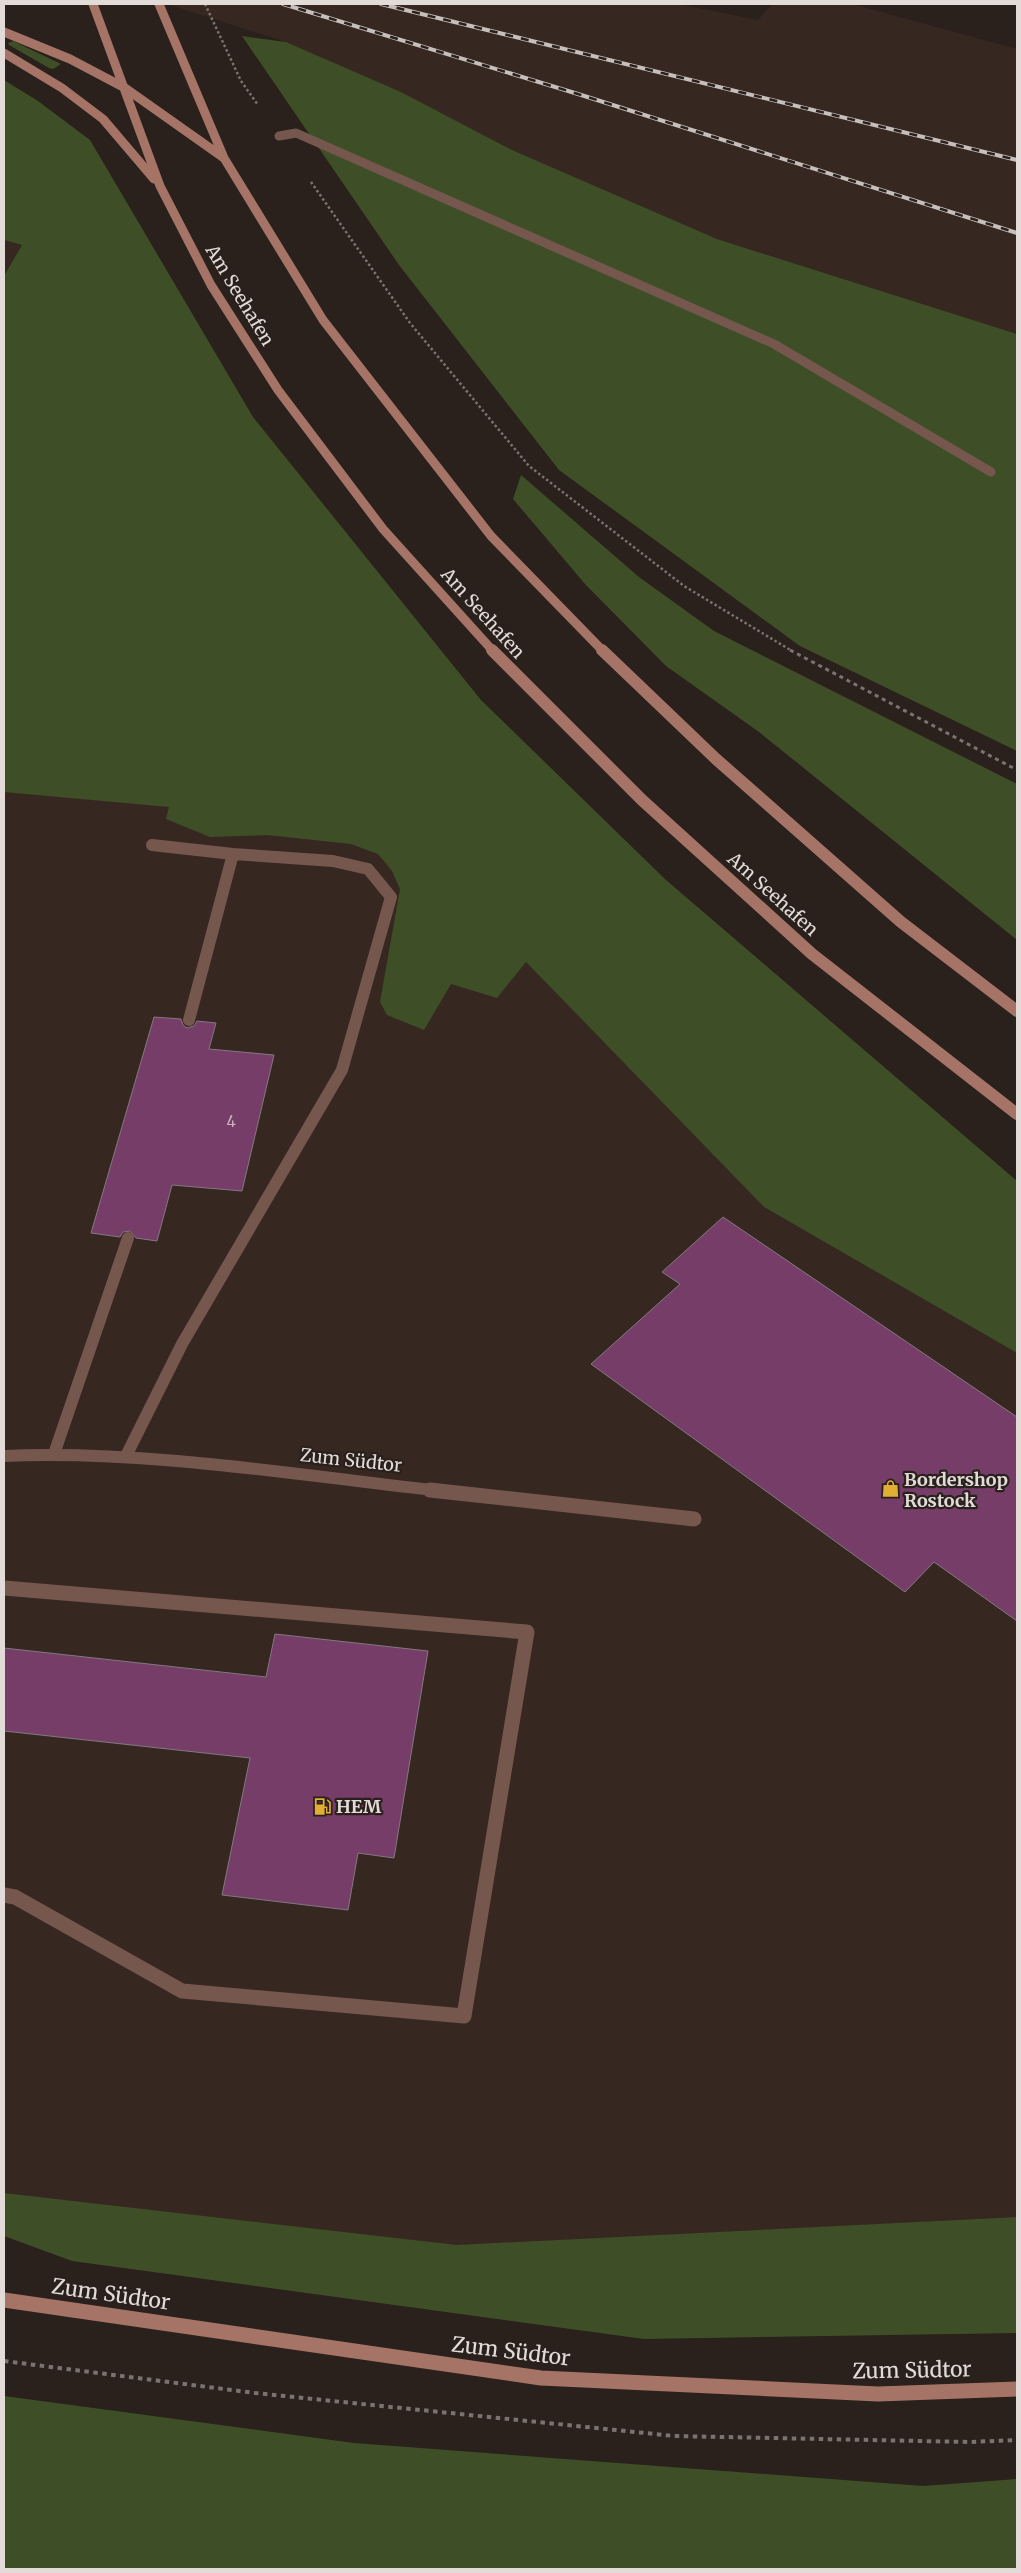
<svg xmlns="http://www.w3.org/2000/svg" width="1021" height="2573" font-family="Merriweather,serif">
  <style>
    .built { fill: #372721 }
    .green { fill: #3e4f27 }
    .building { fill: #763d68; stroke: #837980 }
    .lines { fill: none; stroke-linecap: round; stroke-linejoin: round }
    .path-far2 { stroke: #7b736f; stroke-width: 2.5; stroke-dasharray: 2.5 2.5; stroke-linecap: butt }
    .path-far1 { stroke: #7b736f; stroke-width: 3; stroke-dasharray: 4 4; stroke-linecap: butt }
    .path { stroke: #7b736f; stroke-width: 4; stroke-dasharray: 4.5 4.5; stroke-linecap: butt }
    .lane-far2 { stroke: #76574e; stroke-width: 9 }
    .lane-far1 { stroke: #76574e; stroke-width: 12 }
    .lane { stroke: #76574e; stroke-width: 15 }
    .street-far1 { stroke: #76574e; stroke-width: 12 }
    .street { stroke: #76574e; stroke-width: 15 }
    .secondary-far2 { stroke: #a57466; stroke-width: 9 }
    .secondary-far1 { stroke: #a57466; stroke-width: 12 }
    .secondary { stroke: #a57466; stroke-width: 15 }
    .rail-casing { stroke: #c6bfbb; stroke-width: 4 }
    .rail { stroke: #2a201c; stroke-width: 2.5; stroke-dasharray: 8; stroke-linecap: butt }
    .labels { text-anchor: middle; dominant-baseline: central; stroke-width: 4.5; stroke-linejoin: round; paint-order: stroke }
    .number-label { font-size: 15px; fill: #c7b4bc }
    .street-label { font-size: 18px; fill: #e2dbd8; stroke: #2a201c }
    .poi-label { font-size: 18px; font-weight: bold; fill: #e2dbd8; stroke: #2a201c; text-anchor: start }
    .near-street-label { font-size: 21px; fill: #e2dbd8; stroke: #2a201c }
  </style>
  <rect width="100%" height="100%" fill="#2a201c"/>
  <path class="built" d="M167 4H679L758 20 772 4H852L1017 49V334L717 239 512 150 401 92 286 42Z
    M4 240 22 245 4 276Z
    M4 759 382 814 764 1207 1017 1353V2217L457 2246 4 2193Z"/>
  <path class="green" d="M242 36 286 42 401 92 512 150 717 239 1017 334V751L800 646 559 470 399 265Z
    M13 41 61 64 53 69 49 68 9 45 8 43Z
    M4 80 38 101 90 140 253 417 481 700 666 880 1017 1181V1353L764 1207 526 962 497 998 451 984 424 1030 387 1015 380 1002 400 889 392 871 378 854 351 844 267 835 210 837 166 819 169 807 4 792V276L22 245 4 240Z
    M521 475 639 577 714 631 1017 784V940L759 732 666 666 585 584 513 499Z
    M4 2193 457 2245 1017 2217V2333L644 2339 72 2261 4 2236Z
    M4 2396 354 2443 923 2486 1017 2479V2569H4Z"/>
  <path class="building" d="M154 1017 181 1019 183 1025 187 1028 194 1026 197 1021 216 1023 209 1049 274 1055 242 1191 172 1185 157 1241 136 1238 130 1231 123 1232 120 1237 91 1233Z
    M723 1217 1017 1417V1621L934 1562 905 1592 591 1364 680 1284 662 1272Z
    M275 1634 428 1651 394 1858 358 1853 348 1910 222 1895 250 1758 4 1731V1648L266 1677Z"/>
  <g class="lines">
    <path class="path-far2" d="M205 4 241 81 258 105
      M311 182 410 323 529 466 684 586 792 651"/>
    <path class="path-far1" d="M790 650 1017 770"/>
    <path class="path" d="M4 2361 255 2393 674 2436 969 2442 1017 2440"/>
    <path class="lane-far2" d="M279 136 296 133 774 344 991 472"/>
    <path class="lane-far1" d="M189 1020 233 854
      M54 1454 128 1238
      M126 1456 182 1344 342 1070 391 897 368 869 333 861 233 854 152 845"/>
    <path class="lane" d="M4 1588 527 1632 464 2016 182 1991 15 1897 4 1895"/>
    <path class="street-far1" d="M4 1456C150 1450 296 1475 441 1491"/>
    <path class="street" d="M430 1490 694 1519"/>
    <path class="secondary-far2" d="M93 4 160 186 211 285 278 390 383 529 493 651
      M159 4 224 158 323 320 491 536 603 651
      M4 32 70 59 125 88 224 158
      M4 53 62 88 103 119 154 179"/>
    <path class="secondary-far1" d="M492 650 642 800 812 954 1017 1114
      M602 650 716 759 901 922 1017 1011"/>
    <path class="secondary" d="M4 2300 541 2378 878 2394 1017 2389"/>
    <defs>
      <path id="rail" d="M283 4 578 94 1017 233
        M381 4 1017 160"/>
    </defs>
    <use href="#rail" class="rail-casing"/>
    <use href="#rail" class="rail"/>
  </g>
  <defs>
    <symbol id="shop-bare" viewBox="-9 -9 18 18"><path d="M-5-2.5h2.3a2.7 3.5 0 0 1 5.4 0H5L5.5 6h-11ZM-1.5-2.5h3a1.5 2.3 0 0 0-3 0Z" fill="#e1af34" stroke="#2a201c" stroke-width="2.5" paint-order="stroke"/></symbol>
    <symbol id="fuel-bare" viewBox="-9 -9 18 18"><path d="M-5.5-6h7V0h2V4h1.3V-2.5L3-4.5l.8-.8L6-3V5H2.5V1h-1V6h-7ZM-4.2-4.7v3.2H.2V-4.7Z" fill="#e1af34" stroke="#2a201c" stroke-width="2.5" paint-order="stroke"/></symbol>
  </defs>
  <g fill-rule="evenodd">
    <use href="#shop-bare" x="878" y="1476" width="25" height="25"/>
    <use href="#fuel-bare" x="310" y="1794" width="25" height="25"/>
  </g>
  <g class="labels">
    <g class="number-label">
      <text x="231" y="1121">4</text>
    </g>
    <g class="street-label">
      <text transform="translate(240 295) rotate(59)">Am Seehafen</text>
      <text transform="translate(483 613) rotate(48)">Am Seehafen</text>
      <text transform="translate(773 894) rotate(42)">Am Seehafen</text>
      <text transform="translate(351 1460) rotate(6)">Zum Südtor</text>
    </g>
    <g class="poi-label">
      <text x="904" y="1479">Bordershop<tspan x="904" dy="21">Rostock</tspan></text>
      <text x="336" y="1806">HEM</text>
    </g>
    <g class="near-street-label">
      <text transform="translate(111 2294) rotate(8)">Zum Südtor</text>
      <text transform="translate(511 2351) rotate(7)">Zum Südtor</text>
      <text transform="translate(912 2370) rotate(-1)">Zum Südtor</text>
    </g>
  </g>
  <rect width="1021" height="2573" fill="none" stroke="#e2dbd8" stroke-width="10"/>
</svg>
